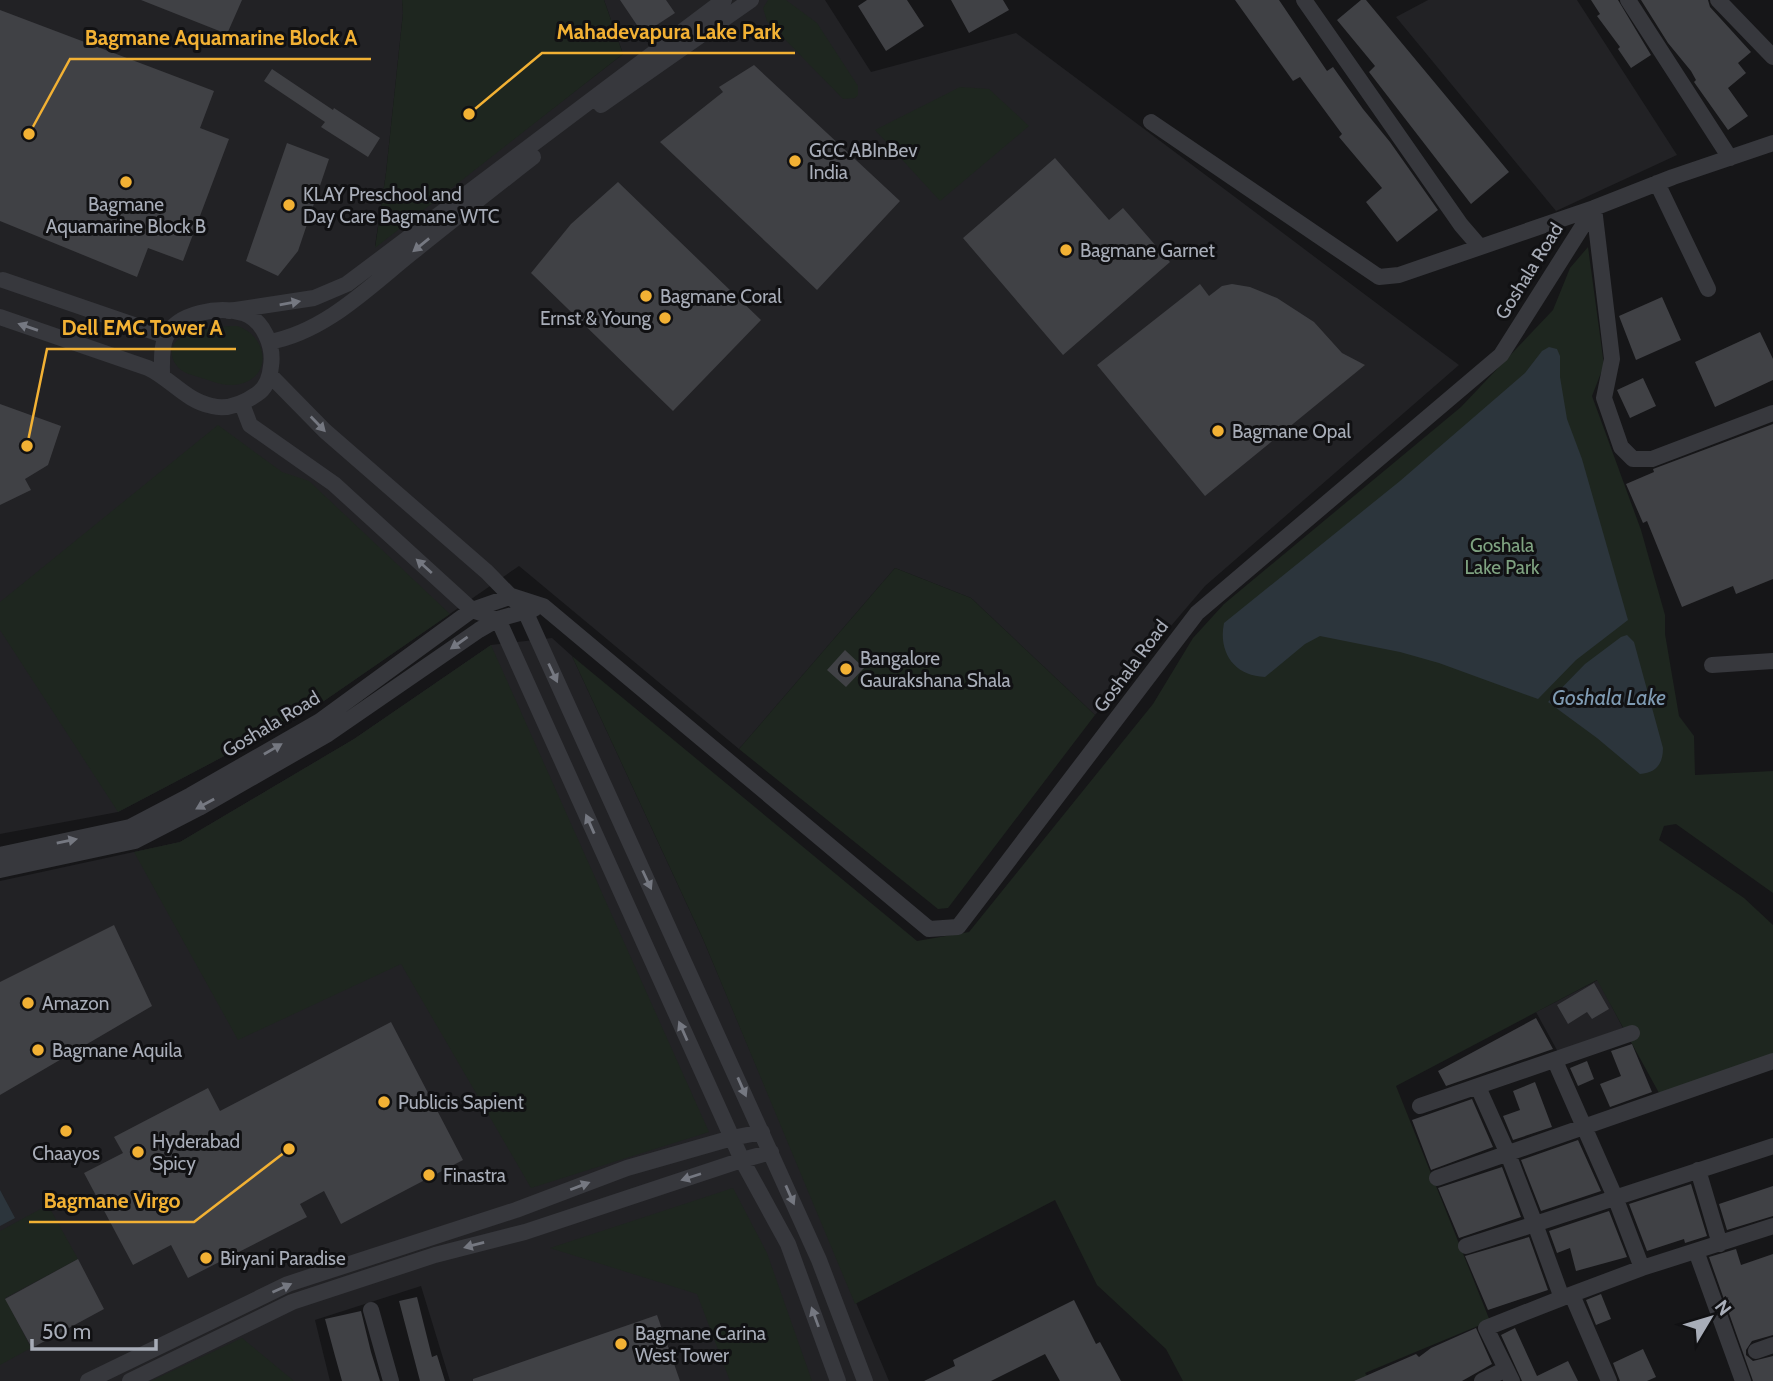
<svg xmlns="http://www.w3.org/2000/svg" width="1773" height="1381" font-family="Cabin,sans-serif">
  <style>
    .built { fill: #222225 }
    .green { fill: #1e261f }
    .water { fill: #2c353c }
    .building { fill: #404145 }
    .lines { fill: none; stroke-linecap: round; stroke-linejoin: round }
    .minor { stroke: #37383d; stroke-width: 16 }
    .oneway { fill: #757881 }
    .poi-dot { fill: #f2b134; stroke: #111113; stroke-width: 2.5 }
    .labels { text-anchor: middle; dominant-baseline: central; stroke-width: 6; stroke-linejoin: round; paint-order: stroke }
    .poi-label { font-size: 19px; fill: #a8adb8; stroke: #111113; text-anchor: start }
    .street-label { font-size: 19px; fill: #a8adb8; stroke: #111113 }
    .park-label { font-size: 19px; fill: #7fa381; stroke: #111113 }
    .water-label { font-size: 21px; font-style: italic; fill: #7f9bb3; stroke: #111113 }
    .leader { fill: none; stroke: #f2b134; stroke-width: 2.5 }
    .callout-dot { fill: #f2b134; stroke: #111113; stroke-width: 2.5 }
    .callout-label { font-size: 21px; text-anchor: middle; font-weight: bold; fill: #f2b134; stroke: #111113; stroke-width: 6; stroke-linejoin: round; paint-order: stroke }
  </style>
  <rect width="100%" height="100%" fill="#161618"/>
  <path class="built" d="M0 0H402L403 13 386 173 375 246 623 54 604 0H825L871 72 1016 33 1459 365 1205 586 1095 715 971 598 895 568 739 749 519 566 308 712 118 812 0 834Z
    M1428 0H1577L1677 155 1556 211 1396 17Z
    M552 638 572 656 703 939 889 1381H450L421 1286 315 1320 330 1381H0V881L180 842 354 739 491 645Z
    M1598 980 1623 1028 1558 1052 1536 1012Z"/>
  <path class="green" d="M402 0H604L623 54 375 248 386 173 403 13Z
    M768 0H786L817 23 858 86V95L855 98 843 99 767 21 763 8Z
    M960 87 989 89 1029 126 940 201 875 130Z
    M1588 247 1604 365 1592 396 1641 530 1665 615V634L1679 716 1694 736 1695 775 1773 771V893L1676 824 1664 826 1659 840 1744 898 1773 925V1057L1659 1093 1597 980 1396 1086 1490 1321 1365 1373 1371 1381H1183L1166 1349 1097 1285 1055 1200 855 1304 703 939 572 656 917 941 969 932 1153 704 1193 638 1224 604 1461 407 1553 310 1570 268Z
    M237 326C267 335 274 376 240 384 223 388 208 379 192 375 173 371 162 347 183 336 199 328 219 326 237 326Z
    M218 425 282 472 309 481 450 614 308 712 118 812 0 630V602Z
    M895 568 971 598 1095 715 948 908 938 909 739 749Z
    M491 645 709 1132 531 1188 401 964 238 1040 134 852 180 842 354 739Z
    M733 1188 767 1253 812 1381H730L697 1294 550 1248Z
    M48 1205 78 1259 5 1298 31 1348 0 1365V1231Z
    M242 1338 294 1381H151Z"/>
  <path class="water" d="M1549 347 1557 349 1560 356V377L1567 419 1582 459 1628 620 1576 660 1538 699 1439 663 1400 652 1320 636 1305 644 1265 677C1234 676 1218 652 1224 623L1400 481 1525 373 1542 351Z
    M1627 635 1634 642 1663 748C1663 764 1656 773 1640 774L1597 738 1548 702 1585 664 1621 637Z
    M0 1190 15 1218 0 1226Z"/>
  <path class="building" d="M141 0H242L227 34Z
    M620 0H666L675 13 643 34Z
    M867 0H907L924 26 886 51 858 6Z
    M951 0H1003L1009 10 969 33Z
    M1235 0H1279L1327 71 1333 67 1363 109 1390 142 1438 210 1397 242 1366 202 1382 188 1339 137 1342 134 1300 77 1293 81Z
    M1361 0H1366L1509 172 1471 204 1369 72 1375 66 1337 20Z
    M1591 0H1618L1651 55 1631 68 1618 49 1620 47 1597 16 1600 14Z
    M1641 0H1708L1710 7 1751 52 1738 63 1746 73 1728 88 1748 116 1728 130 1694 82 1696 80 1691 71 1668 43Z
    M0 10 214 91 200 128 229 139 183 261 148 248 137 277 0 221Z
    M754 65 900 201 817 290 660 142 723 92 719 87Z
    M272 69 333 110 334 108 380 138 368 157 321 127 325 122 264 81Z
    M287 143 329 159 298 251 278 276 246 261Z
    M1055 158 1109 220 1123 208 1170 262 1063 355 963 238Z
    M618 182 761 320 673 411 531 273 571 224Z
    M1200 284 1209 296 1222 286 1232 284 1250 287 1277 298 1314 322 1342 353 1365 365 1205 496 1097 365Z
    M1662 297 1681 340 1636 360 1619 316Z
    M1760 332 1773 359V380L1715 407 1695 362Z
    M1643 378 1656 406 1630 418 1617 390Z
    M0 404 61 426 48 465 25 479 31 490 0 505Z
    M1773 424V579L1736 594 1733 586 1682 607 1647 521 1643 523 1626 484 1654 472 1653 469Z
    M845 650 864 668 846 687 827 670Z
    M114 925 152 1006 0 1095V982Z
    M1594 983 1609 1009 1592 1019 1587 1012 1568 1024 1557 1005Z
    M1536 1018 1553 1049 1446 1086 1438 1071Z
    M391 1022 463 1160 341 1224 324 1191 300 1204 307 1217 188 1278 171 1245 133 1265 84 1173 123 1153 114 1137 208 1088 220 1111Z
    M1632 1044 1652 1092 1610 1107 1600 1084 1621 1076 1611 1051Z
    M1587 1061 1594 1079 1578 1086 1570 1068Z
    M1535 1082 1552 1127 1513 1140 1503 1116 1520 1110 1513 1091Z
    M1472 1099 1493 1147 1431 1170 1412 1120Z
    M1578 1140 1601 1191 1541 1211 1521 1160Z
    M1502 1167 1521 1217 1459 1238 1438 1188Z
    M1691 1184 1707 1236 1685 1243 1684 1239 1647 1251 1629 1204Z
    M1773 1186V1216L1727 1230 1719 1204Z
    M1609 1211 1627 1257 1576 1271 1570 1248 1557 1253 1549 1231Z
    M1529 1237 1548 1290 1488 1310 1465 1256Z
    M1736 1249 1741 1265 1773 1254V1335L1752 1341 1746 1350V1355L1753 1361 1773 1356V1381H1753L1709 1257Z
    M78 1259 104 1309 32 1348 5 1299Z
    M1601 1294 1611 1319 1596 1325 1586 1300Z
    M417 1297 432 1357 437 1355 445 1381H420L399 1301Z
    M1074 1300 1096 1344 1100 1342 1121 1381H1060L1045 1354 991 1381H924L955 1366 953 1360Z
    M361 1311 371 1352 380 1381H342L335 1356 325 1319Z
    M657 1315 680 1381H473V1379Z
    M1476 1328 1492 1364 1462 1381H1354L1416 1354 1419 1357 1431 1348Z
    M1515 1328 1537 1376 1568 1361 1578 1381H1522L1501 1335Z
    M1643 1349 1656 1377 1647 1381H1620L1613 1363Z"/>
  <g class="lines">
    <path class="minor" d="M1304 0 1461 225 1480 247
      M1628 0 1730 158
      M1718 0 1773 57
      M601 105 751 0
      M1151 122 1379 277 1399 275 1594 208 1612 359 1604 398 1621 447 1633 459H1652L1773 413
      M1657 183 1708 289
      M3 280 166 336
      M229 311 314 298 347 284 724 0
      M0 317 148 368C170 378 186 401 212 406 228 410 244 403 257 394 266 388 270 377 271 366 274 347 264 320 243 313 220 306 177 312 166 337 161 347 162 362 162 374
      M269 342C326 332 371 285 414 251 454 219 493 188 533 157
      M270 375 325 431 487 572 525 611 819 1260 865 1381
      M242 404 250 425 334 484 472 610 498 619 742 1160 771 1152
      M1712 665 1773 661
      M0 855 130 827 191 795 320 721 472 610 512 596 543 606 929 929 958 927 1197 613 1501 355 1594 208 1673 177 1773 143
      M0 870 135 841 199 808 328 734 479 630 498 619 534 609
      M1555 1061 1615 1197 1642 1268 1562 1298 1535 1224 1773 1146
      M1420 1106 1632 1033
      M1698 1170 1720 1244
      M1437 1178 1773 1061
      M1466 1246 1535 1224 1508 1154 1478 1087
      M1696 1251 1743 1381
      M1642 1268 1773 1226
      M1572 1295 1609 1381
      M371 1310 391 1381
      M1756 1351 1773 1345
      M88 1381 288 1284 516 1210 627 1168 732 1138 762 1132
      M130 1381 292 1302 435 1255 525 1232 742 1160 788 1244 838 1381
      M1482 1381 1506 1369
      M1512 1381 1486 1328 1562 1298"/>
  </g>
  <defs><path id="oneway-solid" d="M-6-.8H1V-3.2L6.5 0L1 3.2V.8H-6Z" transform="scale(1.75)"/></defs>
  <g class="oneway">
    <use href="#oneway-solid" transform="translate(421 245) rotate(141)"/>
    <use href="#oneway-solid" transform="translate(290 303) rotate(-10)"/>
    <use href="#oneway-solid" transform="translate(28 327) rotate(-161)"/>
    <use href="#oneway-solid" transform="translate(318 424) rotate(46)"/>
    <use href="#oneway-solid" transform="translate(424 566) rotate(-138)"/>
    <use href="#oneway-solid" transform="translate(459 643) rotate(145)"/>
    <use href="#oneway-solid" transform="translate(553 673) rotate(65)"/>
    <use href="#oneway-solid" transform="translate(273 749) rotate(-30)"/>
    <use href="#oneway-solid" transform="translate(205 804) rotate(151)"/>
    <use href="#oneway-solid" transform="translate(590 824) rotate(-114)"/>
    <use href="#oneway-solid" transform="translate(67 841) rotate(-12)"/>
    <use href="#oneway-solid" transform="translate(647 880) rotate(65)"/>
    <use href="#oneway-solid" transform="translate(683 1031) rotate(-114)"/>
    <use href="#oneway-solid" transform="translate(742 1087) rotate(66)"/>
    <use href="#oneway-solid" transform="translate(691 1177) rotate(162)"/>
    <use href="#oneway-solid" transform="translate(580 1186) rotate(-21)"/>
    <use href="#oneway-solid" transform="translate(790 1195) rotate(66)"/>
    <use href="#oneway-solid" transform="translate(474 1245) rotate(165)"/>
    <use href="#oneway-solid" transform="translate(282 1288) rotate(-24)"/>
    <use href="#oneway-solid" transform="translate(815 1317) rotate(-110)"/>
  </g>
  <g class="poi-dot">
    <circle cx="795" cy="161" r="7"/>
    <circle cx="126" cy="182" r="7"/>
    <circle cx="289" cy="205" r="7"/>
    <circle cx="1066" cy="250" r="7"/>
    <circle cx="646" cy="296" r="7"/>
    <circle cx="665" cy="318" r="7"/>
    <circle cx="1218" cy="431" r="7"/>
    <circle cx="846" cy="669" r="7"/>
    <circle cx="28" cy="1003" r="7"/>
    <circle cx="38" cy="1050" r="7"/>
    <circle cx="384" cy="1102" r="7"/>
    <circle cx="66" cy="1131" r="7"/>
    <circle cx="138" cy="1152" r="7"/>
    <circle cx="429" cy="1175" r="7"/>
    <circle cx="206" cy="1258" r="7"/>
    <circle cx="621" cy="1344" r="7"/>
  </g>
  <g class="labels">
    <g class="poi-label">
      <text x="809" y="150">GCC ABInBev<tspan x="809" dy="22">India</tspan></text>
      <text x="303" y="194">KLAY Preschool and<tspan x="303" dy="22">Day Care Bagmane WTC</tspan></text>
      <text x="126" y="204" text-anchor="middle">Bagmane<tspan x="126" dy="22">Aquamarine Block B</tspan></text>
      <text x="1080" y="250">Bagmane Garnet</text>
      <text x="660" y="296">Bagmane Coral</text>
      <text x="651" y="318" text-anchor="end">Ernst &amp; Young</text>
      <text x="1232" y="431">Bagmane Opal</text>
      <text x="860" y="658">Bangalore<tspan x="860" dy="22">Gaurakshana Shala</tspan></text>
      <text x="42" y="1003">Amazon</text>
      <text x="52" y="1050">Bagmane Aquila</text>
      <text x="398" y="1102">Publicis Sapient</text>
      <text x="152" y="1141">Hyderabad<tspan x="152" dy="22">Spicy</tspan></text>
      <text x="66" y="1153" text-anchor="middle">Chaayos</text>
      <text x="443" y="1175">Finastra</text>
      <text x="220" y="1258">Biryani Paradise</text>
      <text x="635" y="1333">Bagmane Carina<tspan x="635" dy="22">West Tower</tspan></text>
    </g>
    <g class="street-label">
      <text transform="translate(1529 271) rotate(-58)">Goshala Road</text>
      <text transform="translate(1131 666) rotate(-53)">Goshala Road</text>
      <text transform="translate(271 724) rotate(-31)">Goshala Road</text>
    </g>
    <g class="park-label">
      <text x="1502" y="545">Goshala<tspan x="1502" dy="22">Lake Park</tspan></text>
    </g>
    <g class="water-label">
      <text x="1609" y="697">Goshala Lake</text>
    </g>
  </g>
  <path class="leader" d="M469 114L542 53H795M29 134L70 59H371M27 446L47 349H236M289 1149L194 1222H29"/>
  <g class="callout-dot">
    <circle cx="469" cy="114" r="7"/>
    <circle cx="29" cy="134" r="7"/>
    <circle cx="27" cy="446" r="7"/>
    <circle cx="289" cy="1149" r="7"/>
  </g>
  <g class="callout-label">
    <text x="669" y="39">Mahadevapura Lake Park</text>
    <text x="221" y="45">Bagmane Aquamarine Block A</text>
    <text x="142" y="335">Dell EMC Tower A</text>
    <text x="112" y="1208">Bagmane Virgo</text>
  </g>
  <g transform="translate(1710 1318) rotate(52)" stroke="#111113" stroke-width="5" paint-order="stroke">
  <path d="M0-5L12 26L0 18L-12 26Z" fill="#a8adb8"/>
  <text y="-10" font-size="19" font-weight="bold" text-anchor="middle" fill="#a8adb8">N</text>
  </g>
  <path d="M32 1339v10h124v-10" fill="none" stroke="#a8adb8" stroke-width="3.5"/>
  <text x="42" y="1339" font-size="21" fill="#a8adb8" stroke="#111113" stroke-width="5" paint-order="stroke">50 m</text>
</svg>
